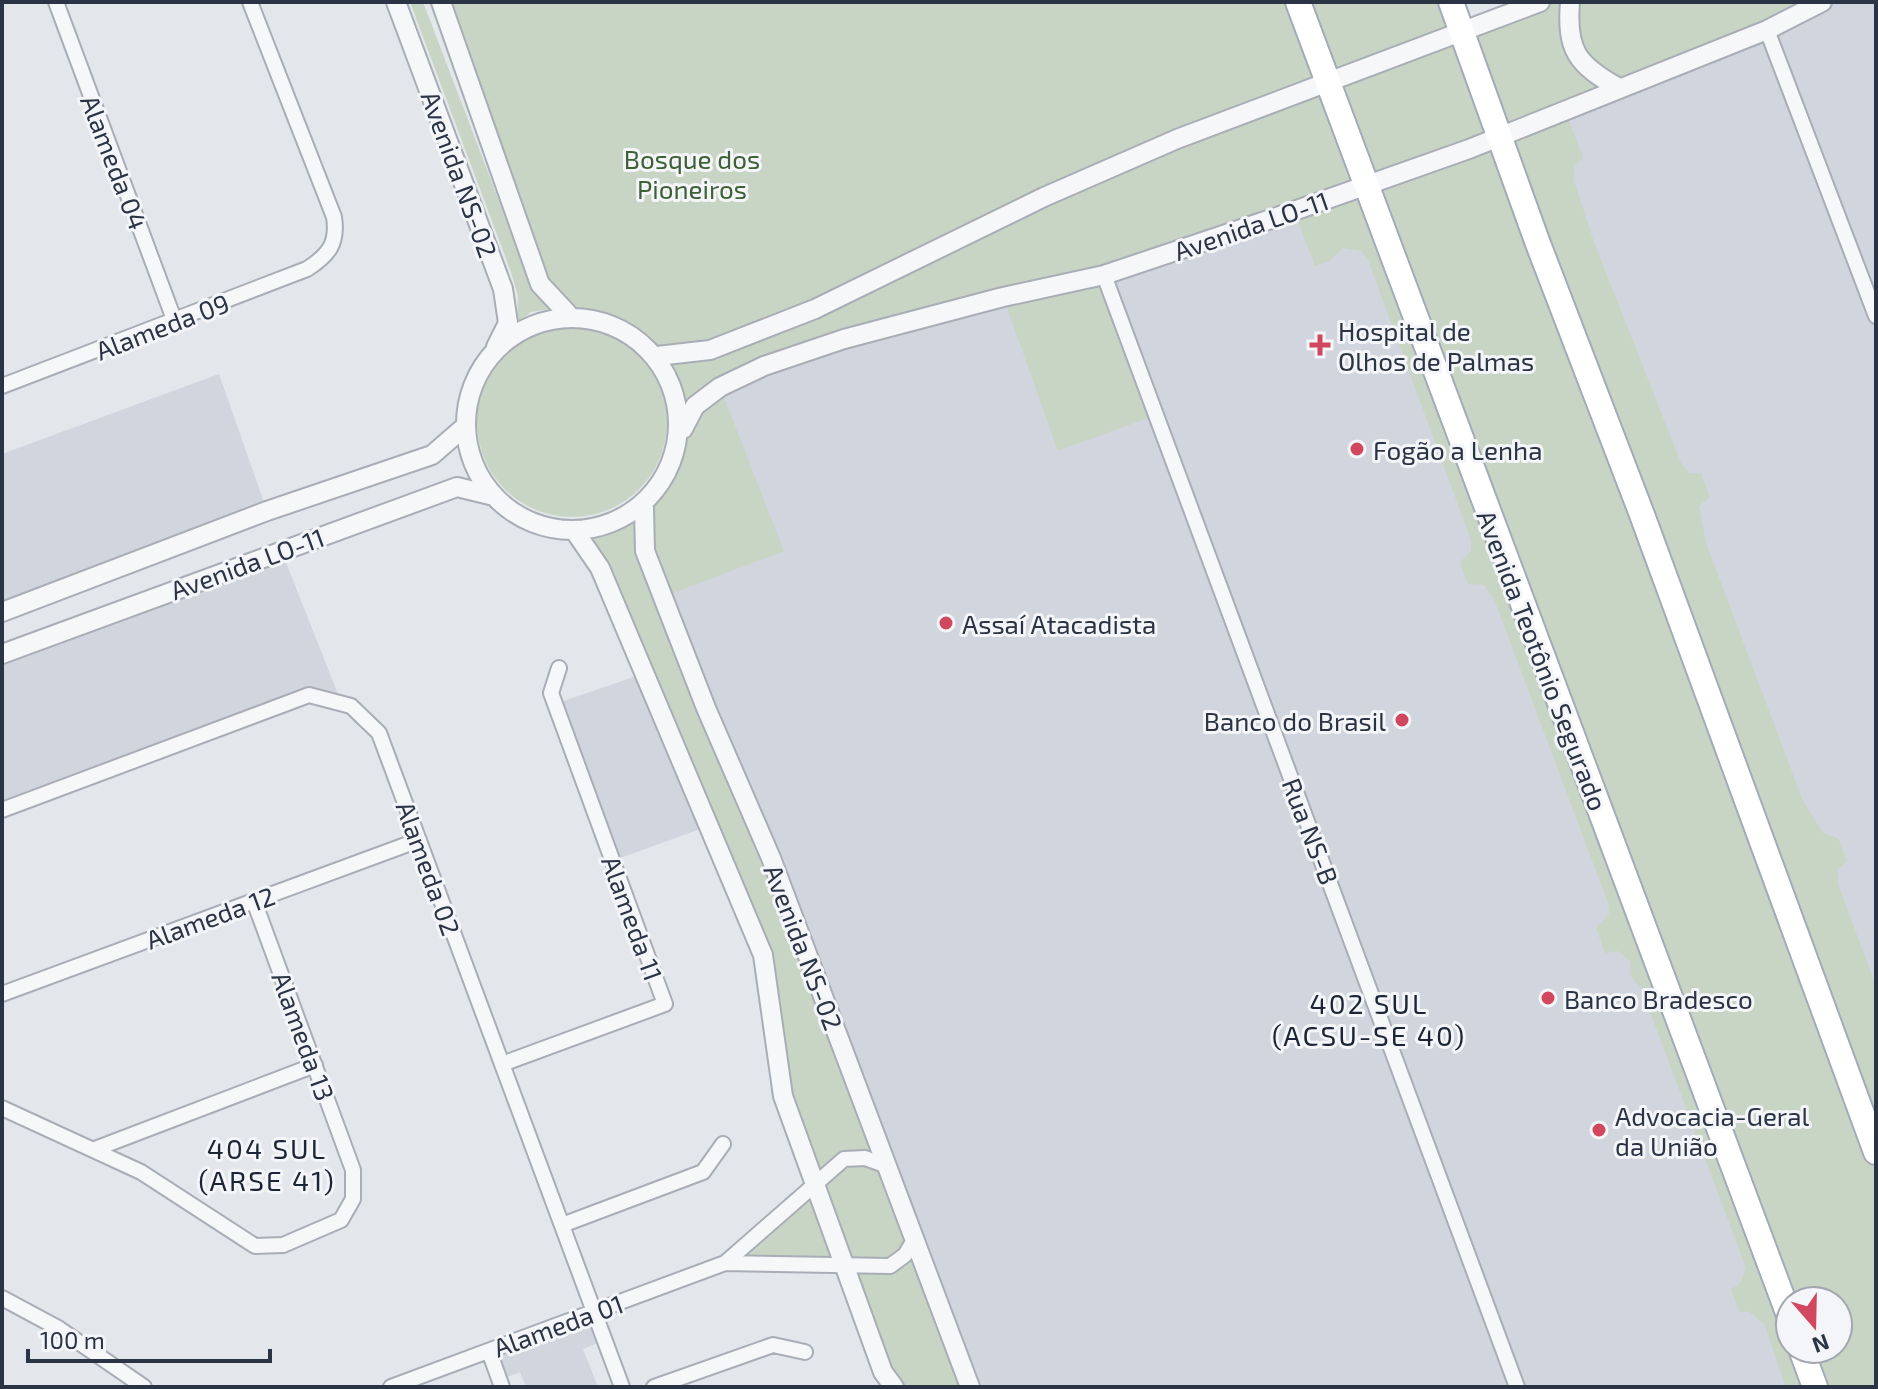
<svg xmlns="http://www.w3.org/2000/svg" width="1878" height="1389" font-family="'Exo 2',sans-serif">
  <style>
    .built { fill: #d1d5dd }
    .green { fill: #c8d5c4; fill-rule: evenodd }
    .lines { fill: none; stroke-linecap: round; stroke-linejoin: round }
    .minor-casing { stroke: #a8adb6; stroke-width: 18 }
    .tertiary-casing { stroke: #a8adb6; stroke-width: 22 }
    .primary-casing { stroke: #a2abb7; stroke-width: 28 }
    .minor { stroke: #f6f7f9; stroke-width: 14 }
    .tertiary { stroke: #f6f7f9; stroke-width: 18 }
    .primary { stroke: #fff; stroke-width: 24 }
    .poi-dot { fill: #d1475d; stroke: #f3f5f8; stroke-width: 3 }
    .labels { text-anchor: middle; dominant-baseline: central; stroke-width: 6; stroke-linejoin: round; paint-order: stroke }
    .park-label { font-size: 26px; fill: #3f6037; stroke: #f3f5f8 }
    .street-label { font-size: 26px; fill: #2a3444; stroke: #f3f5f8 }
    .poi-label { font-size: 26px; fill: #2a3444; stroke: #f3f5f8; text-anchor: start }
    .neighbourhood-label { font-size: 28px; letter-spacing: 2px; fill: #1c2535; stroke: #f3f5f8 }
  </style>
  <rect width="100%" height="100%" fill="#e3e6eb"/>
  <path class="built" d="M1821 2H1876V1152L1537 241 1565 110Z
    M1367 185 1790 1349 1815 1387H970L706 708 644 508 670 468 683 429 720 387Z
    M219 374 267 511 2 612V454Z
    M281 550 342 704 309 695 2 810V654Z
    M645 673 714 824 612 861 555 704Z
    M594 1312 605 1340 583 1349 598 1387H526L520 1372 500 1380 489 1351Z"/>
  <path class="green" d="M410 2H423L525 269 537 291 556 308 531 312 517 323 518 296 511 272Z
    M454 2H1451L1461 29 1540 2H1821L1565 110 1583 158 1574 166V181L1594 242 1681 463 1690 473H1701L1710 497 1699 506 1706 543 1803 801 1823 833 1838 838 1847 861 1838 870V884L1876 986V1387H1786L1764 1323 1748 1311 1740 1313 1731 1289 1740 1284 1746 1268 1641 988 1631 977 1630 961 1618 951 1605 953 1596 928 1609 914 1608 903 1494 599 1484 585 1468 584 1460 562 1471 551V540L1368 260 1361 251 1343 248 1331 260 1315 266 1294 211 1105 275 1156 415 1058 451 1004 299 844 339 720 387 784 551 665 596 970 1387H894L844 1265 725 1263 814 1182 783 1096 763 955 576 533 644 508 670 468 683 429 672 386 657 356 626 331 568 314 540 284 442 6ZM1790 1301H1838V1349H1790Z
    M477 422a95 95 0 1 1 190 0a95 95 0 1 1-190 0Z"/>
  <g class="lines">
    <defs>
      <path id="minor" d="M56 2 175 322
        M1767 30 1876 316
        M1104 275 1517 1387
        M2 386 307 269C329 255 338 243 334 217L250 2
        M2 810 309 695 351 706 379 733 622 1387
        M2 994 419 840
        M502 1064 665 1004 551 693 559 668
        M2 1108 141 1172 255 1246 283 1245 341 1220 353 1199V1170L254 901
        M95 1149 315 1065
        M562 1225 703 1172 723 1144
        M725 1263 844 1159 865 1158 887 1166
        M2 1298 58 1328 144 1387
        M489 1351 502 1387
        M391 1387 725 1263 890 1266 905 1255 914 1240
        M654 1387 773 1345 805 1352"/>
      <path id="tertiary" d="M396 2 503 289 508 323 496 347
        M441 2 540 284 568 314
        M1570 2C1566 50 1577 65 1619 88
        M466 424a106 106 0 1 1 212 0a106 106 0 1 1-212 0Z
        M657 356 710 350 815 309 1044 197 1177 139 1540 2
        M683 429 695 406 720 387 764 366 844 339 1003 297 1104 275 1274 218 1469 149 1767 30 1822 2
        M644 508 645 551 706 708 771 858 970 1387
        M576 533 600 568 763 955 783 1096 883 1372 894 1387
        M2 612 267 511 432 455 462 429
        M2 654 457 487 494 496"/>
      <path id="primary" d="M1298 2 1790 1318
        M1451 2 1537 241 1641 512 1876 1152
        M1801 1349 1815 1387"/>
    </defs>
    <use href="#minor" class="minor-casing"/>
    <use href="#tertiary" class="tertiary-casing"/>
    <use href="#primary" class="primary-casing"/>
    <use href="#minor" class="minor"/>
    <use href="#tertiary" class="tertiary"/>
    <use href="#primary" class="primary"/>
  </g>
  <g class="poi-dot">
    <path d="M1316 333h8v8h8v8h-8v8h-8v-8h-8v-8h8z"/>
    <circle cx="1357" cy="449" r="8"/>
    <circle cx="946" cy="623" r="8"/>
    <circle cx="1402" cy="720" r="8"/>
    <circle cx="1548" cy="998" r="8"/>
    <circle cx="1599" cy="1130" r="8"/>
  </g>
  <g class="labels">
    <g class="park-label">
      <text x="692" y="158">Bosque dos<tspan x="692" dy="30">Pioneiros</tspan></text>
    </g>
    <g class="street-label">
      <text transform="translate(115 162) rotate(69)">Alameda 04</text>
      <text transform="translate(460 174) rotate(70)">Avenida NS-02</text>
      <text transform="translate(1251 225) rotate(-19)">Avenida LO-11</text>
      <text transform="translate(162 326) rotate(-21)">Alameda 09</text>
      <text transform="translate(247 563) rotate(-20)">Avenida LO-11</text>
      <text transform="translate(1543 660) rotate(69)">Avenida Teotônio Segurado</text>
      <text transform="translate(1311 831) rotate(69)">Rua NS-B</text>
      <text transform="translate(429 868) rotate(70)">Alameda 02</text>
      <text transform="translate(210 917) rotate(-20)">Alameda 12</text>
      <text transform="translate(633 918) rotate(70)">Alameda 11</text>
      <text transform="translate(804 947) rotate(69)">Avenida NS-02</text>
      <text transform="translate(304 1036) rotate(70)">Alameda 13</text>
      <text transform="translate(558 1325) rotate(-20)">Alameda 01</text>
    </g>
    <g class="poi-label">
      <text x="1338" y="330">Hospital de<tspan x="1338" dy="30">Olhos de Palmas</tspan></text>
      <text x="1373" y="449">Fogão a Lenha</text>
      <text x="962" y="623">Assaí Atacadista</text>
      <text x="1386" y="720" text-anchor="end">Banco do Brasil</text>
      <text x="1564" y="998">Banco Bradesco</text>
      <text x="1615" y="1115">Advocacia-Geral<tspan x="1615" dy="30">da União</tspan></text>
    </g>
    <g class="neighbourhood-label">
      <text x="1369" y="1003">402 SUL<tspan x="1369" dy="32">(ACSU-SE 40)</tspan></text>
      <text x="267" y="1148">404 SUL<tspan x="267" dy="32">(ARSE 41)</tspan></text>
    </g>
  </g>
  <rect width="1878" height="1389" fill="none" stroke="#2a3444" stroke-width="8"/>
  <g transform="translate(1814 1325) rotate(160)"><circle r="38" fill="#f3f5f8" stroke="#a3a8b0" stroke-width="2"/>
  <path d="M0-6L14 30L0 20L-14 30Z" fill="#d1475d"/>
  <text y="-12" font-size="22" font-weight="bold" text-anchor="middle" fill="#2a3444">N</text>
  </g>
  <path d="M28 1349v12h242v-12" fill="none" stroke="#2a3444" stroke-width="4"/>
  <text x="40" y="1349" font-size="24" fill="#2a3444" stroke="#f3f5f8" stroke-width="6" paint-order="stroke">100 m</text>
</svg>
